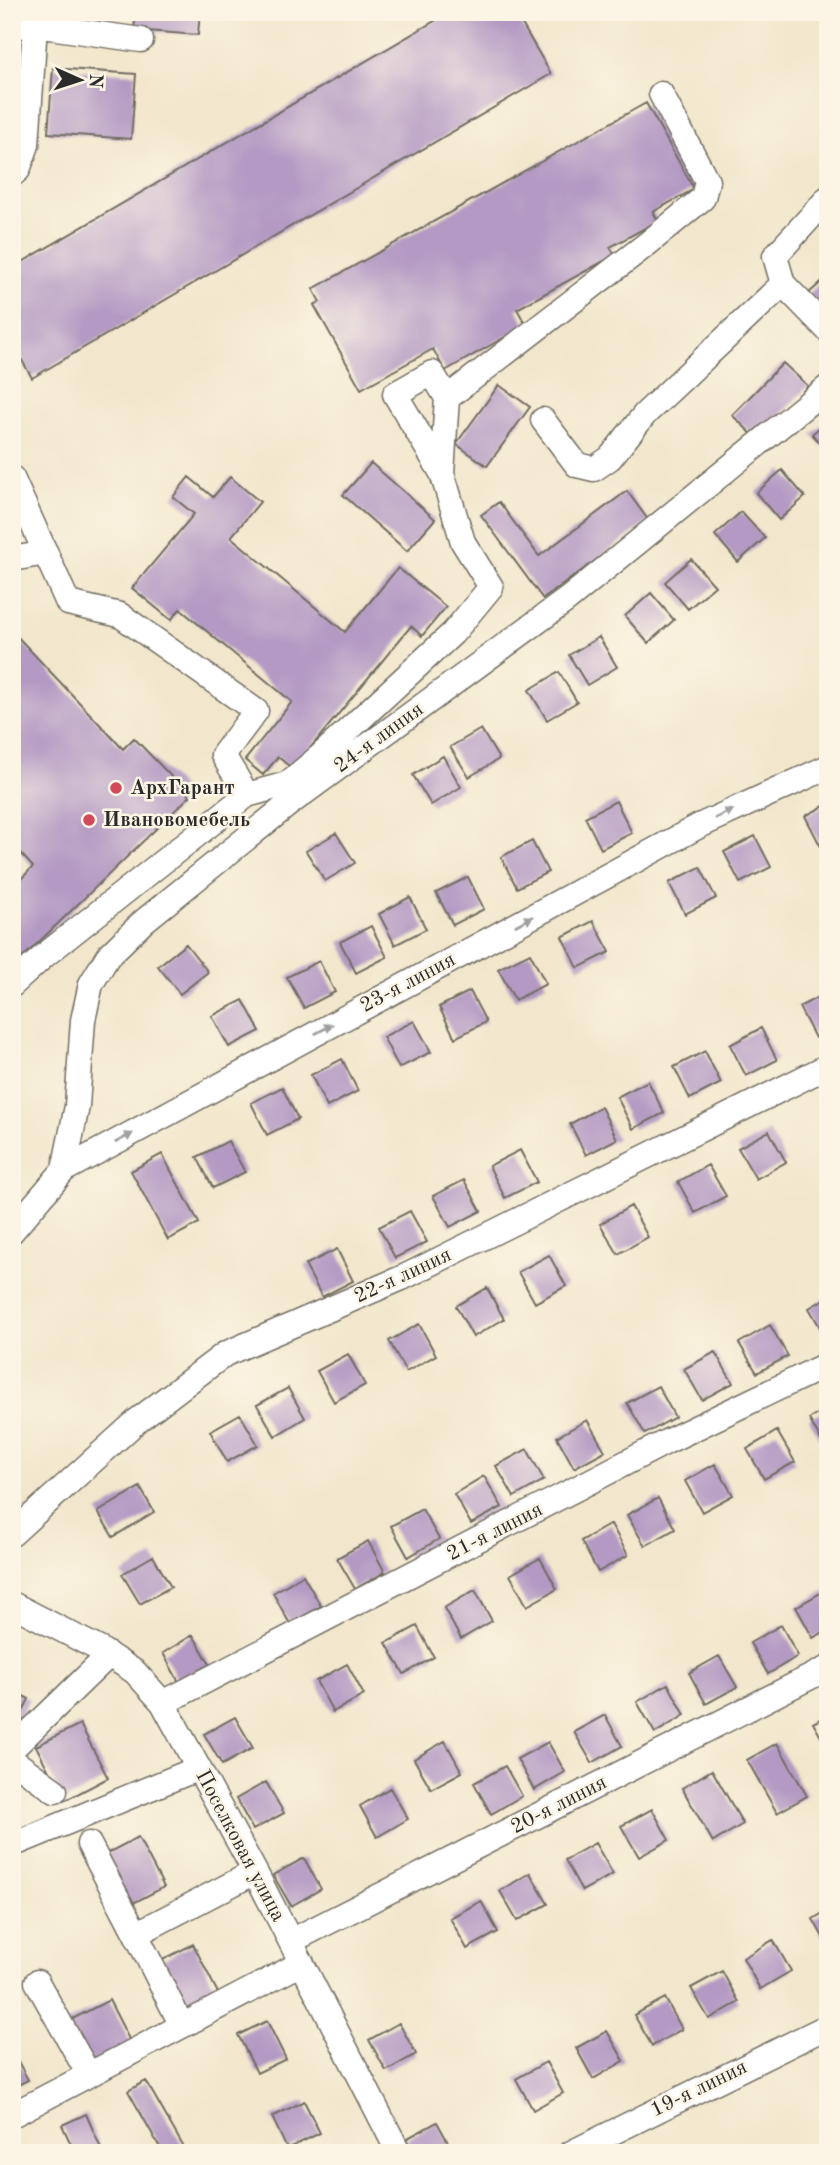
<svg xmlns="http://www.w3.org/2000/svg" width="840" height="2165" font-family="'Old Standard TT',serif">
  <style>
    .building { fill: #b399c3 }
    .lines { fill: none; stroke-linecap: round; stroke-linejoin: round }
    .minor-casing { stroke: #716d63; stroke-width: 27 }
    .minor { stroke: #fff; stroke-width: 24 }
    .oneway { fill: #a0a0a0 }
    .poi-dot { fill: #d1495b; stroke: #fcf5e5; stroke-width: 2.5 }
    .labels { text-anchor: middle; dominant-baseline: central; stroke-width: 5; stroke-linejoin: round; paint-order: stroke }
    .street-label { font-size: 21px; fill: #2b2b2b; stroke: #fcf5e5 }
    .poi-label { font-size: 21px; font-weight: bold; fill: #2b2b2b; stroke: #fcf5e5; text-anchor: start }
  </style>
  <rect width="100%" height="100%" fill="#fcf5e5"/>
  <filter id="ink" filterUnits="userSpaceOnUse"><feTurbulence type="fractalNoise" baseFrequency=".0143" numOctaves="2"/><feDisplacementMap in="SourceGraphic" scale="14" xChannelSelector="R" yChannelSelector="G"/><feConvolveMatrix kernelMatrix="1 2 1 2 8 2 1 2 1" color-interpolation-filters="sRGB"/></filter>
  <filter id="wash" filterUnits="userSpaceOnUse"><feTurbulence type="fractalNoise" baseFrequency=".00686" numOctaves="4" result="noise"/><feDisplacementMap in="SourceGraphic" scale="28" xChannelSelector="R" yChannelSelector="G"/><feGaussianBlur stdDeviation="1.57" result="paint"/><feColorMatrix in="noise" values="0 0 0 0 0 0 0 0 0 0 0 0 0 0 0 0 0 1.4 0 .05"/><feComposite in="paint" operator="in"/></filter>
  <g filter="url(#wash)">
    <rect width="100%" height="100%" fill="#f2e7cc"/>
    <g id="blocks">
      <path class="building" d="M136 12H200L198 35 134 30Z
        M450 12H515L551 74 32 378 12 343V268Z
        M53 68 136 74 131 139 48 133Z
        M646 103 694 189 653 212 658 221 610 247 615 255 517 309 526 325 445 371 433 349 361 389 314 305 320 302 313 289Z
        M828 276V312L808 294Z
        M783 363 808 386 757 439 732 415Z
        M499 385 530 407 487 466 456 444Z
        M828 420V452L812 434Z
        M371 463 435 519 407 551 343 495Z
        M782 470 805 497 779 520 756 493Z
        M189 477 213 497 230 477 260 502 231 537 345 632 398 568 446 607 422 636 411 626 293 769 278 757 263 775 245 760 292 702 180 609 171 620 132 588 194 514 173 497Z
        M627 491 649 521 543 599 481 515 499 502 539 556Z
        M741 512 765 538 738 562 715 535Z
        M691 559 715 586 688 609 665 582Z
        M651 593 674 620 648 643 625 616Z
        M12 631 123 749 134 738 190 796 12 968V888L33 867 12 844Z
        M599 637 617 667 587 685 569 655Z
        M559 672 577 702 547 720 529 690Z
        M481 729 499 759 469 777 450 747Z
        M443 756 461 787 431 805 413 775Z
        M616 801 632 833 601 849 585 817Z
        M828 804V844L821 847 805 816Z
        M336 833 355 863 325 881 306 851Z
        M755 836 771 867 740 883 724 852Z
        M532 841 548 872 517 888 501 857Z
        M700 867 716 898 685 914 669 883Z
        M468 877 484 909 453 925 436 893Z
        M410 897 426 929 395 945 379 914Z
        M593 921 610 952 578 968 562 937Z
        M371 926 387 957 356 973 340 942Z
        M186 944 208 972 180 994 158 966Z
        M530 953 546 984 515 1000 498 969Z
        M319 961 335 992 304 1008 287 977Z
        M470 991 486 1022 455 1038 439 1007Z
        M828 992V1032L815 1038 799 1007Z
        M243 1000 260 1031 229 1047 212 1016Z
        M414 1021 431 1052 399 1068 383 1037Z
        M761 1028 777 1060 746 1076 730 1045Z
        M705 1051 721 1083 690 1099 674 1067Z
        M342 1059 358 1091 327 1107 311 1075Z
        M648 1081 664 1113 633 1129 617 1097Z
        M282 1087 298 1119 267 1135 251 1103Z
        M601 1107 617 1139 586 1155 570 1124Z
        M769 1131 786 1162 756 1179 738 1148Z
        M228 1141 245 1172 213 1188 197 1157Z
        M520 1150 537 1182 505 1198 489 1166Z
        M162 1154 199 1223 168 1240 131 1171Z
        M708 1165 726 1196 695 1213 678 1182Z
        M464 1180 481 1211 450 1227 433 1196Z
        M631 1206 648 1237 618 1254 600 1224Z
        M410 1211 427 1242 395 1258 379 1227Z
        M337 1249 353 1281 322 1297 305 1265Z
        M549 1255 566 1286 535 1303 518 1272Z
        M487 1288 504 1319 473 1337 456 1306Z
        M828 1297V1341L809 1308Z
        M419 1324 436 1355 406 1372 389 1341Z
        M770 1325 788 1356 757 1373 739 1343Z
        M715 1352 733 1383 702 1400 684 1369Z
        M348 1354 365 1385 334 1402 317 1371Z
        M658 1386 675 1417 645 1434 627 1403Z
        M288 1388 305 1418 275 1436 257 1405Z
        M828 1408V1448L826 1449 809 1419Z
        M240 1414 258 1445 227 1462 210 1431Z
        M587 1420 605 1451 574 1468 557 1437Z
        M777 1431 795 1462 764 1479 747 1449Z
        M527 1449 544 1480 514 1497 496 1466Z
        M715 1464 733 1495 702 1512 685 1481Z
        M484 1476 502 1507 471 1524 454 1494Z
        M140 1487 154 1512 113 1537 98 1512Z
        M658 1498 675 1529 645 1546 627 1515Z
        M422 1509 439 1539 408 1557 391 1526Z
        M611 1524 628 1555 598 1572 581 1541Z
        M368 1541 385 1572 355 1589 337 1558Z
        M153 1556 171 1587 140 1604 122 1574Z
        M540 1558 557 1589 527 1606 510 1575Z
        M303 1575 321 1606 290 1624 273 1593Z
        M475 1590 492 1621 461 1639 444 1608Z
        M826 1590 828 1630 813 1638 796 1607Z
        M781 1625 798 1656 768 1674 750 1643Z
        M417 1626 434 1657 404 1674 386 1643Z
        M193 1635 211 1666 180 1684 163 1653Z
        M719 1656 737 1687 706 1704 689 1673Z
        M347 1664 364 1695 333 1712 316 1681Z
        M668 1684 685 1715 655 1733 637 1702Z
        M12 1690 29 1699 12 1733Z
        M605 1715 622 1746 592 1763 574 1732Z
        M828 1715V1749L813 1723Z
        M235 1717 253 1748 222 1765 204 1734Z
        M80 1724 108 1778 64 1801 36 1746Z
        M445 1741 462 1772 431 1789 414 1759Z
        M548 1742 565 1772 534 1790 517 1759Z
        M777 1743 807 1796 777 1813 747 1760Z
        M505 1766 522 1796 491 1814 474 1783Z
        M712 1770 743 1824 713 1842 682 1788Z
        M266 1782 284 1813 253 1830 236 1799Z
        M390 1788 408 1819 377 1837 360 1806Z
        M652 1809 669 1840 639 1857 621 1826Z
        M138 1837 164 1887 120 1910 94 1860Z
        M595 1843 613 1874 582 1891 565 1860Z
        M304 1858 321 1889 291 1906 273 1875Z
        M530 1873 548 1904 517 1921 500 1891Z
        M481 1901 498 1932 467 1949 450 1918Z
        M828 1910V1946L813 1919Z
        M773 1940 791 1971 760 1989 743 1958Z
        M193 1944 220 1997 176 2020 149 1967Z
        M722 1971 739 2002 709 2019 691 1988Z
        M665 1998 682 2029 652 2046 634 2015Z
        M109 2000 131 2043 75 2072 53 2029Z
        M267 2021 286 2059 257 2073 238 2035Z
        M399 2023 416 2054 386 2071 369 2040Z
        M607 2031 624 2061 593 2079 576 2048Z
        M12 2050 28 2080 12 2088Z
        M546 2062 563 2093 533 2110 516 2079Z
        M146 2081 187 2153H159L162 2151 128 2091Z
        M304 2101 320 2133 287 2149 272 2117Z
        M86 2114 103 2153H75L62 2125Z
        M437 2122 454 2153H414L406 2139Z"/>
    </g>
  </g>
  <g filter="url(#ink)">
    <use href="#blocks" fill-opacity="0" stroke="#716d63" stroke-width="2"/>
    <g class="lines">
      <defs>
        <path id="minor" d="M12 25H35L27 145 18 170 12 175
          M35 25 141 40
          M828 198 775 256 783 284 828 330
          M543 420 577 465 594 469 610 458 645 414 783 284
          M442 473 447 398
          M12 478 68 603 120 615 256 711 223 755 247 795
          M12 559 46 553
          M12 985 45 955 247 795 287 784 318 758 453 633 491 587 463 542 442 473 395 394 432 373 447 398 647 244 703 198 707 181 661 94
          M64 1170 77 1106 83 1020 91 984 108 956 144 921 290 803 568 599 828 387
          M12 1231 64 1170 699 826 828 767
          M12 1534 138 1420 225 1354 404 1277 828 1066
          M12 1604 101 1650 135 1672 163 1703 255 1872 399 2153
          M163 1703 666 1442 828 1364
          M12 1749 109 1655
          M12 1760 55 1791
          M89 1844 136 1934 255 1872
          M12 1845 199 1768
          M136 1934 182 2026
          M291 1941 828 1668
          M37 1982 89 2075
          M12 2115 302 1963
          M571 2153 828 2026"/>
      </defs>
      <use href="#minor" class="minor-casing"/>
      <use href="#minor" class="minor"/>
    </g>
    <defs><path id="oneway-solid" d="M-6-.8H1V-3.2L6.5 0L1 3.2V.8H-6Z" transform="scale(1.75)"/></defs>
    <g class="oneway">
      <use href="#oneway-solid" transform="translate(724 814) rotate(-25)"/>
      <use href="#oneway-solid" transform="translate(524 921) rotate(-28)"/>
      <use href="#oneway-solid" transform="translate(324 1029) rotate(-28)"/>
      <use href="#oneway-solid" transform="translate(124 1138) rotate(-28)"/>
    </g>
  </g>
  <g class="poi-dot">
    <circle cx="116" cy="788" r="7"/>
    <circle cx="89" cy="820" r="7"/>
  </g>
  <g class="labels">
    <g class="street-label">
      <text transform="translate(379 738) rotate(-36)">24-я линия</text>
      <text transform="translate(408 983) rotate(-28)">23-я линия</text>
      <text transform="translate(403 1276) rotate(-25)">22-я линия</text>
      <text transform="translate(495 1532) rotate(-27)">21-я линия</text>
      <text transform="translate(559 1805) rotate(-27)">20-я линия</text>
      <text transform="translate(240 1846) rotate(62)">Поселковая улица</text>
      <text transform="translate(699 2089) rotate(-26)">19-я линия</text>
    </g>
    <g class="poi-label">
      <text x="130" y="788">АрхГарант</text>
      <text x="103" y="820">Ивановомебель</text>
    </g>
  </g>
  <rect width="840" height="2165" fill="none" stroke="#fcf5e5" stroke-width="42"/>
  <g transform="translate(80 80) rotate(93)" stroke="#fcf5e5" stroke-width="5" paint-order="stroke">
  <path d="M0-5L12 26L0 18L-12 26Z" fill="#2b2b2b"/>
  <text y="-10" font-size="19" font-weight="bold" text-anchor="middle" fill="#2b2b2b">N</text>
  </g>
</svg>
